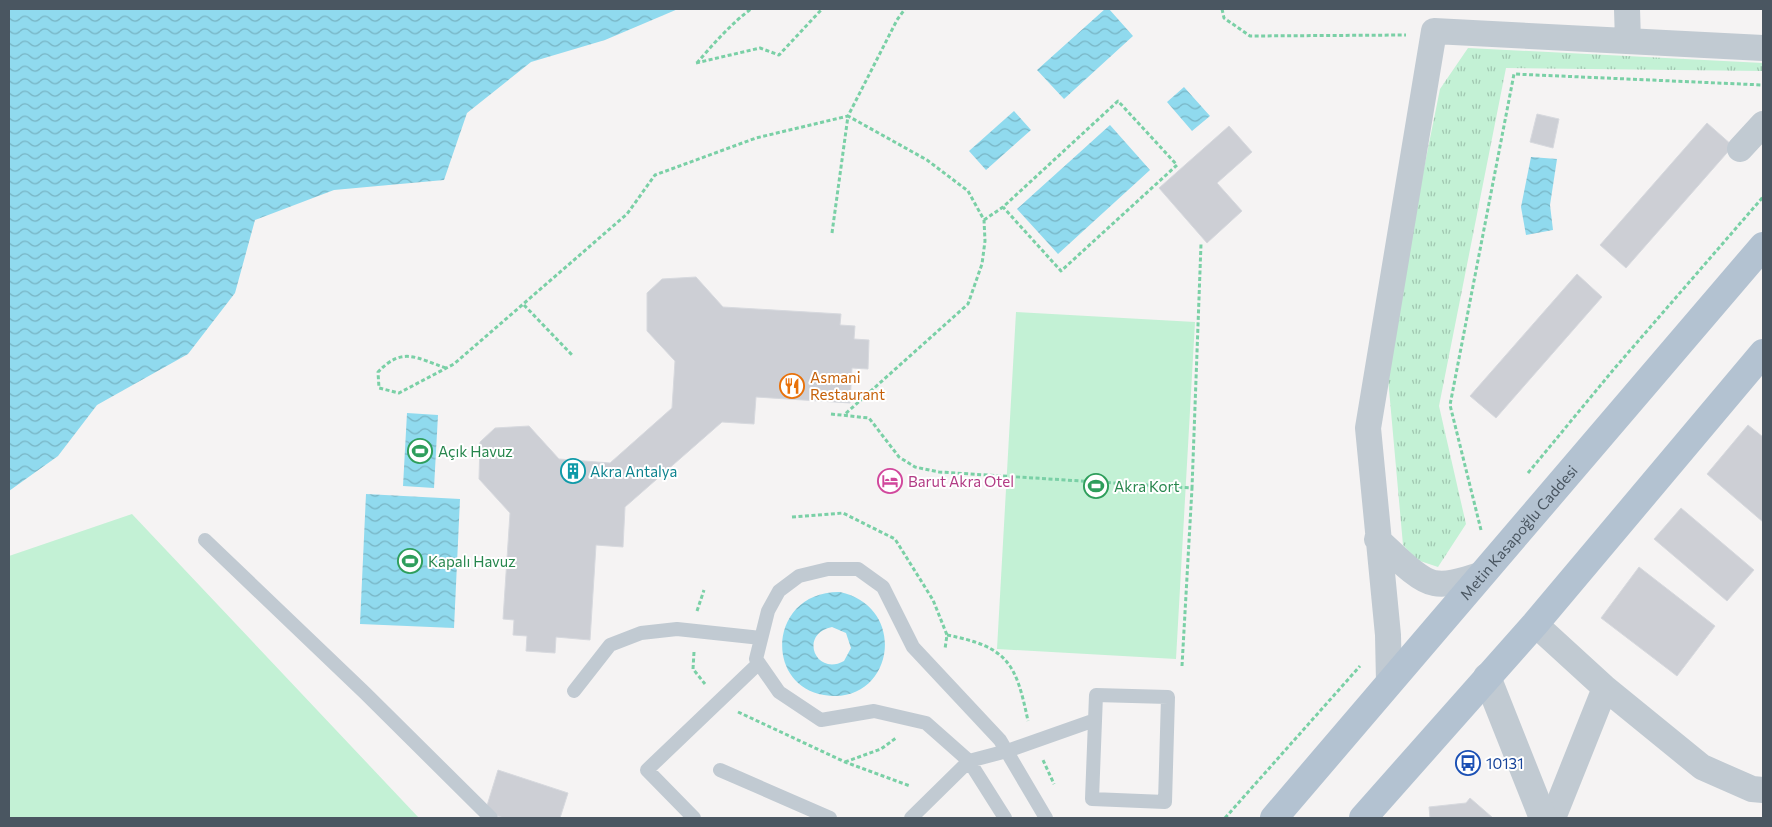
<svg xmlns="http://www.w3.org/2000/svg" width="1772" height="827" font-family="Commissioner,sans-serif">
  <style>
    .grass { fill: url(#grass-tufts) }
    .park { fill: #c3f1d5 }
    .water { fill: url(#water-waves); fill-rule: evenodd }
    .building { fill: #cdcfd5; stroke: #d7d9de }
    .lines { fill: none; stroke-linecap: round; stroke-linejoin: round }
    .path { stroke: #7ad0a6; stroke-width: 3; stroke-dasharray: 4 2.5; stroke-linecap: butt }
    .service { stroke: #c1cad2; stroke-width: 14 }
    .minor { stroke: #c1cad2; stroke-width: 26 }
    .tertiary { stroke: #c1cad2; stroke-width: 28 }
    .primary { stroke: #b3c2d1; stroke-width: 28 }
    .labels { text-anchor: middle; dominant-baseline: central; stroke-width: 4; stroke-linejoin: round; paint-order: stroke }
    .food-label { font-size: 15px; fill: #c56008; stroke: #fff; text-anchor: start }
    .leisure-label { font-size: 15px; fill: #27864d; stroke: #fff; text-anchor: start }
    .culture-label { font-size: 15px; fill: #0d838f; stroke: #fff; text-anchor: start }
    .hotel-label { font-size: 15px; fill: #b23c85; stroke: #fff; text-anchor: start }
    .street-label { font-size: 15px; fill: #4a5661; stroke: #fff }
    .transit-label { font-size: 15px; fill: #164399; stroke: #fff; text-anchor: start }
  </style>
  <defs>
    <pattern id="grass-tufts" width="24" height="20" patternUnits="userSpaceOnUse" patternTransform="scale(1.25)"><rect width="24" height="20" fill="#c3f1d5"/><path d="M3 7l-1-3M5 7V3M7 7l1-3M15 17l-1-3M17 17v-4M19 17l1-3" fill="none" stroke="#a0c6b0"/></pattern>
    <pattern id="water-waves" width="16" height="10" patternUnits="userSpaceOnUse" patternTransform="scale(1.25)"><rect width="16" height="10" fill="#90daee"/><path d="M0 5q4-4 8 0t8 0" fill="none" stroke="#78b4c4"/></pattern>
  </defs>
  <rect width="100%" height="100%" fill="#f5f3f3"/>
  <path class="grass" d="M1468 48 1763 63V71L1506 68 1439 406 1466 524 1438 567 1417 560 1403 545 1386 356 1440 89Z"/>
  <path class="park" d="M1016 312 1195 322 1176 659 997 649Z
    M132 514 419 818H9V556Z"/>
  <path class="water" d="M9 9H678L605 40 531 62 467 113 444 180 334 190 255 220 235 293 188 354 97 405 58 456 9 491Z
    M1105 9H1109L1133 36 1064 99 1037 70Z
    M1184 87 1210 116 1192 131 1167 102Z
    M1014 111 1031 130 986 170 969 151Z
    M1110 125 1150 170 1058 254 1017 209Z
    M1531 157 1557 159 1550 205 1553 230 1526 235 1521 207Z
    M407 413 438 415 434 488 403 486Z
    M366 494 460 499 454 628 360 624Z
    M840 592C911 608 892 707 824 695 763 685 769 591 840 592ZM832 627 846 633 851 648 844 661C816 677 798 634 832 627Z"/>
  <path class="building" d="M1537 114 1559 119 1553 148 1530 142Z
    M1707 123 1733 146 1626 268 1600 245Z
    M1229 126 1252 152 1217 183 1242 211 1207 243 1159 188Z
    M1577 274 1602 297 1496 418 1470 396Z
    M696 277 723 307 841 314 840 325 855 326 854 339 869 340 868 369 852 368 850 403 756 397 754 424 722 422 625 507 623 547 596 545 590 640 556 637 555 653 526 651 527 636 513 635 514 620 503 619 510 513 479 479 480 442 495 428 529 426 559 459 610 463 672 408 675 361 647 331V293L662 279Z
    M1748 425 1763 437V522L1707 474Z
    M1681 508 1754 570 1727 601 1654 539Z
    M1639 567 1715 626 1677 676 1601 618Z
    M498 770 568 793 560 818H504L485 812Z
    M1470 798 1493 818H1430L1429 807 1466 803Z"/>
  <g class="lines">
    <path class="path" d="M1222 9 1224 18 1250 36 1406 35
      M696 63 760 48 779 55 822 9
      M697 63C712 45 733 22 751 9
      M984 220 1003 207 1118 101 1177 165 1061 271 1003 207
      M832 233 848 116 927 160 968 191 984 220 985 241 982 264 968 304 844 415
      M524 305 573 356
      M446 368C416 358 403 346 378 372L379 388 399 393 454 364 627 214 655 175 756 138 848 116 897 20 905 9
      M831 414 869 418 899 457 915 467 939 472 1192 488 1201 244
      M1528 473 1614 369 1763 197
      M792 517 843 513 895 539 933 600 947 635 945 649
      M1481 530 1450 405 1514 74 1763 85
      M697 611 704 590
      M947 635C1008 647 1016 663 1028 721
      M694 652 693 669 705 684
      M1182 666 1192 488
      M738 712 845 762 910 786
      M1043 760 1054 784
      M845 762 881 749 896 738
      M1225 818 1360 666"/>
    <path class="service" d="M205 540 365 693 491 818
      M574 691 610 645 641 633 677 629 761 638
      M1096 695 1168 697 1165 802 1092 799Z
      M720 770 830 818
      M694 818 647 770 759 663
      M911 818 969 761 1007 751 1095 720
      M1005 818 969 761 926 723 874 711 821 720 779 692 756 659 768 611 779 591 799 576 828 569H858L883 587 913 647 1000 740 1046 818"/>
    <path class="minor" d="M1627 9 1628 41
      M1740 149 1763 124
      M1377 539C1391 551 1416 580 1434 583 1449 586 1466 579 1480 575
      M1535 624 1605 688 1702 767 1752 789 1763 790
      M1389 682 1388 635 1368 428 1434 31 1763 48
      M1553 818 1605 688"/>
    <path class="tertiary" d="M1487 677 1543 818"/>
    <g class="primary">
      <path id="s1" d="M1274 818 1763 246"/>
      <path d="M1363 818 1535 624 1763 353"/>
    </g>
  </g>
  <defs>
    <symbol id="restaurant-ring" viewBox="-11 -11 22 22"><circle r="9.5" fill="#fff" stroke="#e8710a" stroke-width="1.5"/><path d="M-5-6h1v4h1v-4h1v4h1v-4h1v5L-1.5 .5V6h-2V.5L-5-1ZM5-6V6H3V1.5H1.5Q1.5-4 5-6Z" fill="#e8710a"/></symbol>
    <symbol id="stadium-ring" viewBox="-11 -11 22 22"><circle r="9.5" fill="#fff" stroke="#2e9e5b" stroke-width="1.5"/><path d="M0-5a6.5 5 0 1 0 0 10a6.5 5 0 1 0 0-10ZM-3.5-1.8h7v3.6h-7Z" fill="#2e9e5b"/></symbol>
    <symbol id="building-ring" viewBox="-11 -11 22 22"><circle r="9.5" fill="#fff" stroke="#0f9aa8" stroke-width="1.5"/><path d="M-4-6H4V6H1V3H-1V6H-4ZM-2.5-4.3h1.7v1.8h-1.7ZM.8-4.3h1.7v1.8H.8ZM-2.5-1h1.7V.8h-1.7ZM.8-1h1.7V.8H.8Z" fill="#0f9aa8"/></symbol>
    <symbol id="hotel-ring" viewBox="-11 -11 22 22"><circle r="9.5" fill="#fff" stroke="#d1479c" stroke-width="1.5"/><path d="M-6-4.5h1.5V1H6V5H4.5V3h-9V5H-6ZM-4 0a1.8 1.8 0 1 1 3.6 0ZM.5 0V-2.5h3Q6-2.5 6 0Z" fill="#d1479c"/></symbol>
    <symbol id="bus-ring" viewBox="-11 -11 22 22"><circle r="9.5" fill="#fff" stroke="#1a4fb4" stroke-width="1.5"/><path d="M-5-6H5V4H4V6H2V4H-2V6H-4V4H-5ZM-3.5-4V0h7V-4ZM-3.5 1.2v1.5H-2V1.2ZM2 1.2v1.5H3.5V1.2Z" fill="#1a4fb4"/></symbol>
  </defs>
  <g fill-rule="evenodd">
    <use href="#restaurant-ring" x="778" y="372" width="28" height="28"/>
    <use href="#stadium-ring" x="406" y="437" width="28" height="28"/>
    <use href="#building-ring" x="559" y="457" width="28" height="28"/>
    <use href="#hotel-ring" x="876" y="467" width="28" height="28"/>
    <use href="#stadium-ring" x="1082" y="472" width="28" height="28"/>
    <use href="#stadium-ring" x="396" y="547" width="28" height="28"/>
    <use href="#bus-ring" x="1454" y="749" width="28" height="28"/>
  </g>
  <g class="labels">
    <g class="food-label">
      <text x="810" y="377">Asmani<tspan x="810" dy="17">Restaurant</tspan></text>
    </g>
    <g class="leisure-label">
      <text x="438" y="451">Açık Havuz</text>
      <text x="1114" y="486">Akra Kort</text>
      <text x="428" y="561">Kapalı Havuz</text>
    </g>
    <g class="culture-label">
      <text x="590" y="471">Akra Antalya</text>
    </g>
    <g class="hotel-label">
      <text x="908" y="481">Barut Akra Otel</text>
    </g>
    <g class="street-label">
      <text stroke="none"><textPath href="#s1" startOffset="376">Metin Kasapoğlu Caddesi</textPath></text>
    </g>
    <g class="transit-label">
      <text x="1486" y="763">10131</text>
    </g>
  </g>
  <rect width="1772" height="827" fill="none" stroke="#4a5661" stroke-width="20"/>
</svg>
